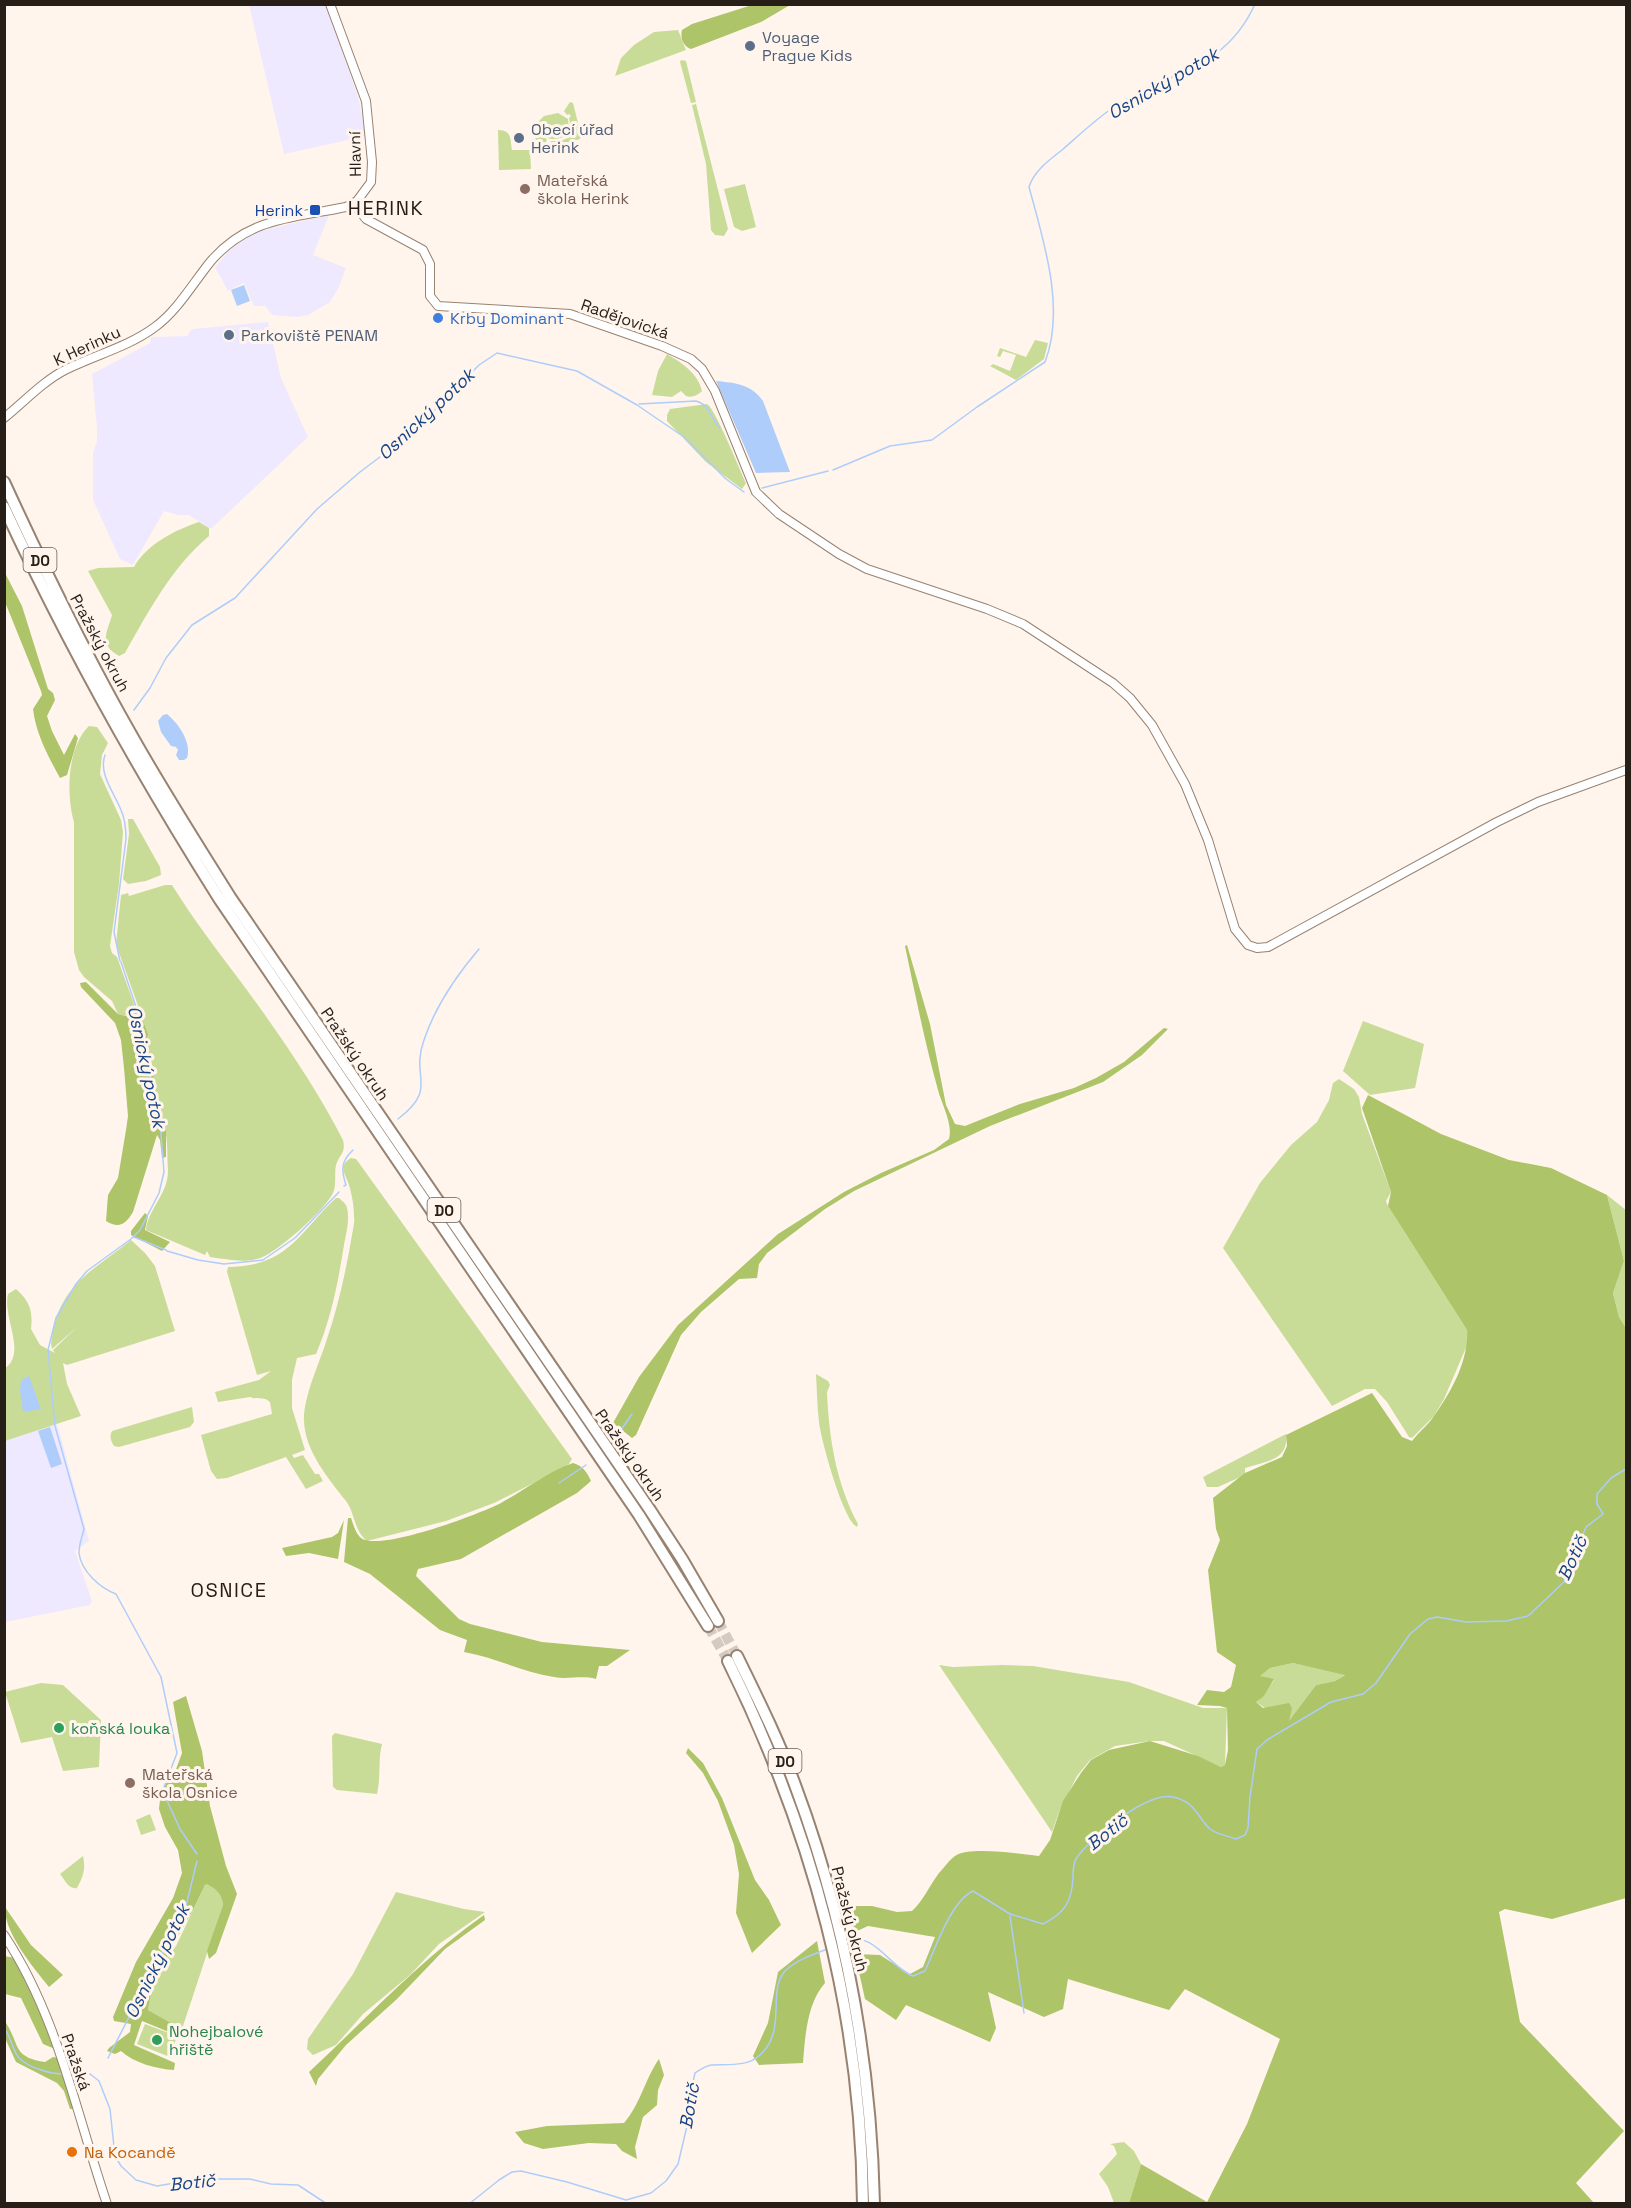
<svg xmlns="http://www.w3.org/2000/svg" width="1631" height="2208" font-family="'Space Grotesk',sans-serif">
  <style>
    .industrial { fill: #efe9ff }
    .green { fill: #c9dc97 }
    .forest { fill: #adc468; fill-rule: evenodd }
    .water { fill: #aecdfa }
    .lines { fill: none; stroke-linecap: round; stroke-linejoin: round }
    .stream { stroke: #aecdfa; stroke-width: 1.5 }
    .highway-tunnel { stroke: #d4cac2; stroke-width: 10; stroke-dasharray: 10 5; stroke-linecap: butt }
    .secondary-casing { stroke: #988270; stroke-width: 10 }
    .highway-casing { stroke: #988270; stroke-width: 14 }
    .secondary { stroke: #fff; stroke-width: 8 }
    .highway { stroke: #fff; stroke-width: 10 }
    .service-dot { fill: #5c6f8a; stroke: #fff5ed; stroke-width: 2 }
    .education-dot { fill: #8d6e63; stroke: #fff5ed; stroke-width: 2 }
    .transit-dot { fill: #1a4fb4; stroke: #fff5ed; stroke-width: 2 }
    .shop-dot { fill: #3f7fe0; stroke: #fff5ed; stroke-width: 2 }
    .leisure-dot { fill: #2e9e5b; stroke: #fff5ed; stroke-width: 2 }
    .food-dot { fill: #e8710a; stroke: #fff5ed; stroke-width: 2 }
    .labels { text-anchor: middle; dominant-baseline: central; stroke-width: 6; stroke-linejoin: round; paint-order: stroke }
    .shield { fill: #fff5ed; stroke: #685e57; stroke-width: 1.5 }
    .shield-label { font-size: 15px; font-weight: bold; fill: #271e17 }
    .service-label { font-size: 16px; fill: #4e5e75; stroke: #fff5ed; text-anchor: start }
    .street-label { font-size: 16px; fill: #271e17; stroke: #fff5ed }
    .education-label { font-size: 16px; fill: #785e54; stroke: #fff5ed; text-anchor: start }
    .transit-label { font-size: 16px; fill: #164399; stroke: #fff5ed; text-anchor: end }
    .shop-label { font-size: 16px; fill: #366cbe; stroke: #fff5ed; text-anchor: start }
    .leisure-label { font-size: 16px; fill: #27864d; stroke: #fff5ed; text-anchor: start }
    .food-label { font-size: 16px; fill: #c56008; stroke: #fff5ed; text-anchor: start }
    .water-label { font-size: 18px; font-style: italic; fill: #164485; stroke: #fff5ed }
    .quarter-label { font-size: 20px; letter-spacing: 1.5px; fill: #271e17; stroke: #fff5ed }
  </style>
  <rect width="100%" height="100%" fill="#fff5ed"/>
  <path class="industrial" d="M249 5H326L358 97 366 136 284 154Z
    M329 215 313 255 346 268 339 287 330 302 308 315 297 317 272 315 265 306H254L244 283 228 291 215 267 228 252 243 239 264 230Z
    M268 322 281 378 308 437 211 529 189 515H178L164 511 133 565 120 559 93 500V453L97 441V428L92 374 150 343 151 337 187 336 192 329Z
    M57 1423 89 1541 75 1551 92 1601 90 1605 5 1622V1441Z"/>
  <path class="green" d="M678 30 686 50 615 76 621 58 634 45 654 32Z
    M681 60 686 61 696 102 691 103 680 62Z
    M570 102 573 103 581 135 580 139 537 151 535 134 547 139 546 142 550 144 551 141H561L570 137 568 135 571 128 569 118 571 116 569 114 567 115 564 111Z
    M696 104 728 229 724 236 715 235 711 230 706 164 692 105Z
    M558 113 568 119 569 129 563 137C551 142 537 137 536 124L544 116Z
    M498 130C512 130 510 139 512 150H530L531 169 499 170Z
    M745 184 756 227 742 231 734 227 724 189Z
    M1035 340 1048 343 1044 359 1016 380 990 366 993 364 1010 371 1016 355 1003 351 1000 357 997 356 1000 348 1026 357Z
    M667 354C682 363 698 373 702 391 698 395 692 398 686 396L681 391 672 397 652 395 658 371Z
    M707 404C715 408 740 470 746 483L742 489 706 462 667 421V415L670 409Z
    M199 522 209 528V536C172 567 148 612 125 653L119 656C98 644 107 633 112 615L88 571 98 568 134 567C147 544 175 530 199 522Z
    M89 726 97 727 108 743 102 755 100 774 121 820 123 832 119 884 110 946 112 953 117 957 134 1004 133 1012 124 1016 118 1014 112 1001 84 977 79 970 74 952V822C66 795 67 747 89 726Z
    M128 819H133L160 867 161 875 146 881 128 884 123 879 129 834Z
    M165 885H172C193 919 217 950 241 982 278 1032 314 1084 343 1140 346 1154 340 1153 336 1165 334 1174 337 1183 333 1193 326 1209 274 1256 257 1259 242 1263 225 1259 210 1257L207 1251 205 1255 146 1230C148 1209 168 1194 168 1171 167 1157 168 1143 165 1129 160 1098 147 1066 148 1034L116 944 121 895 128 893 129 896Z
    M1363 1021 1424 1044 1415 1088 1370 1095 1343 1071Z
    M1339 1079 1354 1089 1359 1097 1362 1114 1391 1192 1386 1201 1388 1206 1467 1330 1468 1343 1444 1399 1434 1416 1412 1438 1409 1437 1387 1402 1375 1389H1365L1332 1406 1223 1248 1260 1183 1291 1145 1317 1122 1329 1100 1333 1083Z
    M351 1158 356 1159 359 1163 572 1459 569 1464 561 1469 494 1503 446 1521 367 1541C354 1531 355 1513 346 1501 328 1478 305 1451 304 1421 303 1398 319 1364 326 1342 338 1307 346 1271 352 1235 353 1229 355 1222 354 1217 354 1207 352 1194 349 1185 346 1175 337 1166 351 1158Z
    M1607 1195 1626 1210V1328L1619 1317 1613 1293 1624 1261Z
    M336 1198H339C342 1201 346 1203 347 1208 350 1220 346 1234 344 1245 338 1283 331 1319 316 1354L297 1358 292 1380V1408L305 1450 292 1455 294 1458 303 1455 315 1474H319L323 1481 306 1489 286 1457 227 1478 217 1479 211 1471 201 1435 272 1414 270 1402C263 1396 257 1400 250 1397L218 1402 215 1392 259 1380 271 1371 257 1375 227 1272 228 1267C288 1266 297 1235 336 1198Z
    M131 1240 145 1253 155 1266 175 1331 67 1365 63 1363 67 1384 81 1416 5 1441 4 1369C28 1353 2 1318 8 1294L16 1289C30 1301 33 1312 31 1329L40 1345 55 1353 53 1350 77 1327 52 1349C50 1343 52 1338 53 1331 62 1283 97 1268 131 1240Z
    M816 1374 828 1381 830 1385 827 1392C829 1438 836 1483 858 1524L857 1527C843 1520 821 1440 819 1422 817 1406 817 1390 816 1374Z
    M192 1407 194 1422 190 1427 119 1447 114 1446C111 1441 109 1437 112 1431Z
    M1286 1434C1289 1461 1266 1461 1245 1468V1475L1218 1487H1207L1203 1477Z
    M1293 1663 1346 1674 1335 1681 1316 1685 1288 1723 1256 1702 1264 1695 1274 1680 1259 1676 1270 1668Z
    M939 1665 953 1667 1002 1665 1033 1666 1129 1682 1203 1708H1227L1225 1765 1221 1767 1164 1741H1150L1115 1746 1090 1760 1077 1776 1059 1812 1052 1832Z
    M41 1683 63 1685 101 1720 99 1767 63 1771 52 1737 21 1743 5 1692Z
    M335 1733 382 1744C378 1760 381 1777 377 1794L337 1790 333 1787 332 1736Z
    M150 1814 156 1830 141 1835 136 1820Z
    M83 1856C86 1869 83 1877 77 1888 69 1890 65 1880 60 1874Z
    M207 1883C216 1889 222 1894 223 1905L182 2029 148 2010C151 1992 153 1974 163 1959 167 1954 173 1951 176 1946L205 1885Z
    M396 1892 464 1909 485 1912 439 1944 410 1975 363 2014 336 2045 313 2055 307 2049 308 2039 353 1974Z
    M145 2024 177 2036 170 2057 137 2044Z
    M1124 2142 1134 2151 1141 2164 1129 2203H1114L1108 2187 1099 2174 1117 2154 1114 2146 1110 2144Z"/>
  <path class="forest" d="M752 5H790L761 22 691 49C683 46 680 38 682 30L692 24Z
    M4 571 22 606 48 689 53 693 55 700 47 716 52 731 64 755 75 734 78 738 67 775 60 778C48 756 36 734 33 709L42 695 41 691 5 602Z
    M907 945 930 1024 946 1105 955 1124 965 1126 1020 1104 1074 1088 1096 1078 1124 1062 1164 1028 1168 1029 1142 1055 1103 1082 990 1126 854 1191 825 1209 767 1253 759 1264 757 1278 739 1279 701 1312 681 1335 636 1435 632 1438 613 1423 639 1377 678 1325 778 1234 844 1192 881 1173 934 1150 949 1139C953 1124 942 1105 938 1090 925 1043 915 994 905 946Z
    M86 982 118 1014 125 1016 139 1009 148 1034 147 1043 154 1080 166 1130V1157L162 1158 160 1140 157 1135 133 1212C126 1224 119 1229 106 1221L108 1195 118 1178 126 1130 128 1116 124 1068 121 1040 115 1023 81 987 80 983Z
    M1368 1095 1441 1134 1509 1160 1551 1168 1607 1195 1624 1261 1613 1293 1619 1317 1626 1328V1898L1552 1919 1505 1909 1499 1912 1520 2022 1624 2131 1576 2183 1594 2203H1129L1141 2164 1207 2202 1247 2124 1280 2039 1185 1989 1169 2010 1068 1979 1063 2009 1044 2017 988 1992 996 2028 990 2042 906 2005 896 2020 865 1999 855 1954 880 1955 910 1974 923 1967 935 1937 868 1926 855 1932 848 1906H872L897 1912 912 1911C924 1900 929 1886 939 1873 944 1868 949 1860 955 1856 969 1846 1021 1854 1039 1856L1050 1840 1063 1801 1081 1773 1091 1760 1109 1750 1150 1741 1198 1756 1221 1767 1225 1765 1228 1750 1227 1708 1220 1706 1197 1705 1207 1690 1224 1692 1231 1687 1236 1665 1217 1652 1208 1570 1220 1540 1216 1529 1213 1498 1245 1473 1282 1457 1287 1446 1286 1435 1372 1393 1402 1437 1412 1441C1419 1432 1428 1425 1434 1416 1451 1392 1469 1360 1467 1330L1388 1206 1391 1192 1362 1108ZM1293 1663 1345 1675 1335 1681 1316 1685 1289 1721 1292 1708 1289 1703 1263 1708 1256 1702 1264 1696 1274 1679 1260 1676 1270 1668Z
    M145 1213 148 1216 145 1230 170 1242 162 1251 131 1235V1231Z
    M573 1463C583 1466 587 1472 591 1481L577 1493 461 1559 418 1569 416 1576 459 1619 470 1624 542 1642 630 1650 607 1666H599L596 1679C581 1675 568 1680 554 1677 522 1672 494 1657 464 1652L467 1640 440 1630 370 1574 344 1562 348 1518H351C353 1524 356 1534 361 1538 379 1552 480 1514 501 1503 525 1490 547 1472 573 1463Z
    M344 1520 338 1559 309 1553 286 1556 282 1548 332 1537 338 1533Z
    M186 1696 202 1751 210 1806 226 1866 237 1894 216 1953 209 1959 207 1951 223 1905C222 1894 216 1889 207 1884L205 1885 193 1910 153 1981 148 2010 182 2029 181 2037 142 2021 134 2045 175 2063 174 2070C157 2069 134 2063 121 2051L115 2054 107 2051 109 2048 130 2032 131 2024 114 2021 113 2017 136 1962 173 1898 182 1873 178 1850 165 1827 159 1809 161 1790 175 1772 182 1753 173 1702Z
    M688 1748 703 1763 722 1798 755 1880 769 1900 781 1925 752 1953 736 1913 739 1874 734 1845 718 1801 703 1773 686 1753Z
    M5 1907 31 1945 63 1975 49 1987C33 1967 4 1933 5 1907Z
    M484 1915 485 1920 445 1949 397 1999 346 2045 318 2079 316 2086 309 2072C366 2019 420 1960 484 1915Z
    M817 1941 825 1983C807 2003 805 2037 803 2063L759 2065 753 2056 768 2023 778 1972Z
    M4 1956 15 1958 34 1996 55 2049 43 2044 21 1998 5 1994Z
    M4 2020C21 2044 11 2057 45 2062L53 2057 59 2058 74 2109H70L64 2091 57 2083 16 2062 5 2038Z
    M659 2059 664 2075 658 2090 657 2105 643 2117 635 2147 637 2159 622 2151 616 2144 589 2143 543 2149 524 2143 515 2132 547 2126 624 2123C641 2103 644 2081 659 2059Z"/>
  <path class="water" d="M244 285 250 301 237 306 231 290Z
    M716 381C736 383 751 384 763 401L790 472 756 473Z
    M167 714C179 724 192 743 187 758L184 760H179L176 755 178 750 176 747 171 746 161 732 158 721 163 715Z
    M29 1376 41 1409 23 1412 20 1391 21 1380Z
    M50 1427 62 1464 51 1468 38 1431Z"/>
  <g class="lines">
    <path class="stream" d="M639 404 696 401C711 405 710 419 720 428
      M833 470 890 446 932 440 977 407 1045 362C1066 308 1043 239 1029 187 1034 171 1049 160 1062 150 1078 136 1094 121 1111 109 1165 71 1224 73 1255 4
      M762 488 828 471
      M134 710 150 688 166 658 192 625 235 598 317 509 360 472 413 432 479 365 497 353 577 371 637 405 684 437 726 479 744 492
      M105 755C98 774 115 794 121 810 125 819 126 829 126 839L114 932 120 961
      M121 962 138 1013 152 1086 159 1109 164 1172 159 1193 140 1230 132 1238
      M398 1119C439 1088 410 1078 424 1040 435 1007 456 976 479 949
      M344 1186 346 1185C341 1170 341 1161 353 1150
      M134 1237 166 1250
      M131 1239 87 1271 76 1284 56 1318 48 1350 55 1426 84 1529C82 1537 79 1544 79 1553 81 1571 100 1588 116 1594L161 1677 177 1753 164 1787V1794L180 1829 197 1854
      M167 1251 198 1260 224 1264 263 1260 295 1238 339 1192
      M614 1440 632 1414
      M559 1483 586 1465
      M1010 1916 1024 2013
      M846 1941C874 1930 890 1968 913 1976L925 1971C935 1949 951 1901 973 1891L1010 1914 1043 1924C1065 1913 1072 1901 1073 1877 1073 1871 1073 1864 1076 1859 1089 1838 1147 1792 1173 1797 1196 1802 1197 1817 1210 1829 1216 1834 1228 1836 1236 1839L1245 1835 1248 1828 1250 1797 1257 1749 1267 1740 1331 1702 1363 1694 1376 1683 1410 1634 1428 1619 1437 1617 1466 1622 1506 1621 1528 1616 1564 1582 1586 1527 1603 1514 1597 1504V1494L1611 1478 1626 1469
      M4 2028C11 2036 12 2050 19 2058 29 2068 51 2074 64 2074
      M108 2058 186 1906 197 1861
      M69 2074H90L99 2081 110 2109 115 2156 121 2166 136 2180 157 2186 198 2179H250L271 2184 298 2185 327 2204
      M469 2204 499 2180 512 2172 521 2171 567 2182 626 2200 651 2193 666 2181 678 2164 687 2126 686 2112 695 2073C700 2070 705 2066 711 2065 727 2064 748 2067 760 2055 788 2030 766 1990 786 1970 797 1960 814 1954 827 1949"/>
    <path class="highway-tunnel" d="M718 1621 737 1656
      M708 1626 728 1661"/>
    <defs>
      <path id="secondary" d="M354 204 366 219 423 250 430 264V296L438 306 570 314 662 346 691 359 702 369 715 391 756 492 779 514 839 554 867 569 987 609 1023 624 1113 683 1130 698 1152 725 1185 784 1208 840 1235 929 1248 945 1257 948 1268 947 1497 822 1538 802 1626 770
        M4 418C24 402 42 382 65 370 95 355 128 347 155 327 178 310 193 283 211 261 249 217 294 218 346 207L357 201 371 182 372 162 366 101 330 4
        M4 1935C58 2016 76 2113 107 2204"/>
      <path id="highway" d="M4 482C44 569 85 654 132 736 163 791 197 844 230 897L650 1510 682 1559 718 1621
        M4 507C68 645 139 772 220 900L639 1515 708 1626
        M737 1656C758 1699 779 1741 795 1785 845 1919 871 2061 874 2204
        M728 1661C813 1833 861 2011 863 2204"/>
    </defs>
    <use href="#secondary" class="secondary-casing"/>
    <use href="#highway" class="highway-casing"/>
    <use href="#secondary" class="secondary"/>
    <use href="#highway" class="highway"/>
  </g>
  <g class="service-dot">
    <circle cx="750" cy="46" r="6"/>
    <circle cx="519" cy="138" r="6"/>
    <circle cx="229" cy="335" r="6"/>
  </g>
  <g class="education-dot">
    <circle cx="525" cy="189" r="6"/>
    <circle cx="130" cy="1783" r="6"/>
  </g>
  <rect class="transit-dot" x="309" y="204" width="12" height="12" rx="3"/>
  <circle class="shop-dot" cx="438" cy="318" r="6"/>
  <g class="leisure-dot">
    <circle cx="59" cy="1728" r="6"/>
    <circle cx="157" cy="2040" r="6"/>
  </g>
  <circle class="food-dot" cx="72" cy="2152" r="6"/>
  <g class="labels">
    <g class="shield">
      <rect x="23.5" y="548" width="33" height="24" rx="4.5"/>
      <rect x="427.5" y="1198" width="33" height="24" rx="4.5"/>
      <rect x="768.5" y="1749" width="33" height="24" rx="4.5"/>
    </g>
    <g class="shield-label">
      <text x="40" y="560">D0</text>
      <text x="444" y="1210">D0</text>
      <text x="785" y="1761">D0</text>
    </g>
    <g class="service-label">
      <text x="762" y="37">Voyage<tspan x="762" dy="18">Prague Kids</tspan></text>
      <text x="531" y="129">Obecí úřad<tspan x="531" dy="18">Herink</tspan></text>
      <text x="241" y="335">Parkoviště PENAM</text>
    </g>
    <g class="street-label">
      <text transform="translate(355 154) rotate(-91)">Hlavní</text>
      <text transform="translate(625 319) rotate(19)">Radějovická</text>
      <text transform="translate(87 346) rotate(-25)">K Herinku</text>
      <text transform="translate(100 643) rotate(62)">Pražský okruh</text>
      <text transform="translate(355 1054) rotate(56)">Pražský okruh</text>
      <text transform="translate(630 1455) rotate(55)">Pražský okruh</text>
      <text transform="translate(850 1919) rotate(76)">Pražský okruh</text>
      <text transform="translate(76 2062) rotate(71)">Pražská</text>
    </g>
    <g class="education-label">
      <text x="537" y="180">Mateřská<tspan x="537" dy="18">škola Herink</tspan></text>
      <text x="142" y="1774">Mateřská<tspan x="142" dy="18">škola Osnice</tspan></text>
    </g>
    <g class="transit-label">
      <text x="303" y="210">Herink</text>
    </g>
    <g class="shop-label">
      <text x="450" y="318">Krby Dominant</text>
    </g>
    <g class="leisure-label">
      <text x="71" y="1728">koňská louka</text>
      <text x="169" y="2031">Nohejbalové<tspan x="169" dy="18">hřiště</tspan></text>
    </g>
    <g class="food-label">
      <text x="84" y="2152">Na Kocandě</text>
    </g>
    <g class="water-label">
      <text transform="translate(1163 83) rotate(-30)">Osnický potok</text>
      <text transform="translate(426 414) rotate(-43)">Osnický potok</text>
      <text transform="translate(147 1067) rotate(78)">Osnický potok</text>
      <text transform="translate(1572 1558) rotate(-65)">Botič</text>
      <text transform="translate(1107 1832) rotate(-38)">Botič</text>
      <text transform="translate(157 1961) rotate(-64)">Osnický potok</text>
      <text transform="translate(689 2106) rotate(-80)">Botič</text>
      <text transform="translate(192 2182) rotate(-6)">Botič</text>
    </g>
    <g class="quarter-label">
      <text x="386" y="208">HERINK</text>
      <text x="229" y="1590">OSNICE</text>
    </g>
  </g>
  <rect width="1631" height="2208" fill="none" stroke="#271e17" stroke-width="12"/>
</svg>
